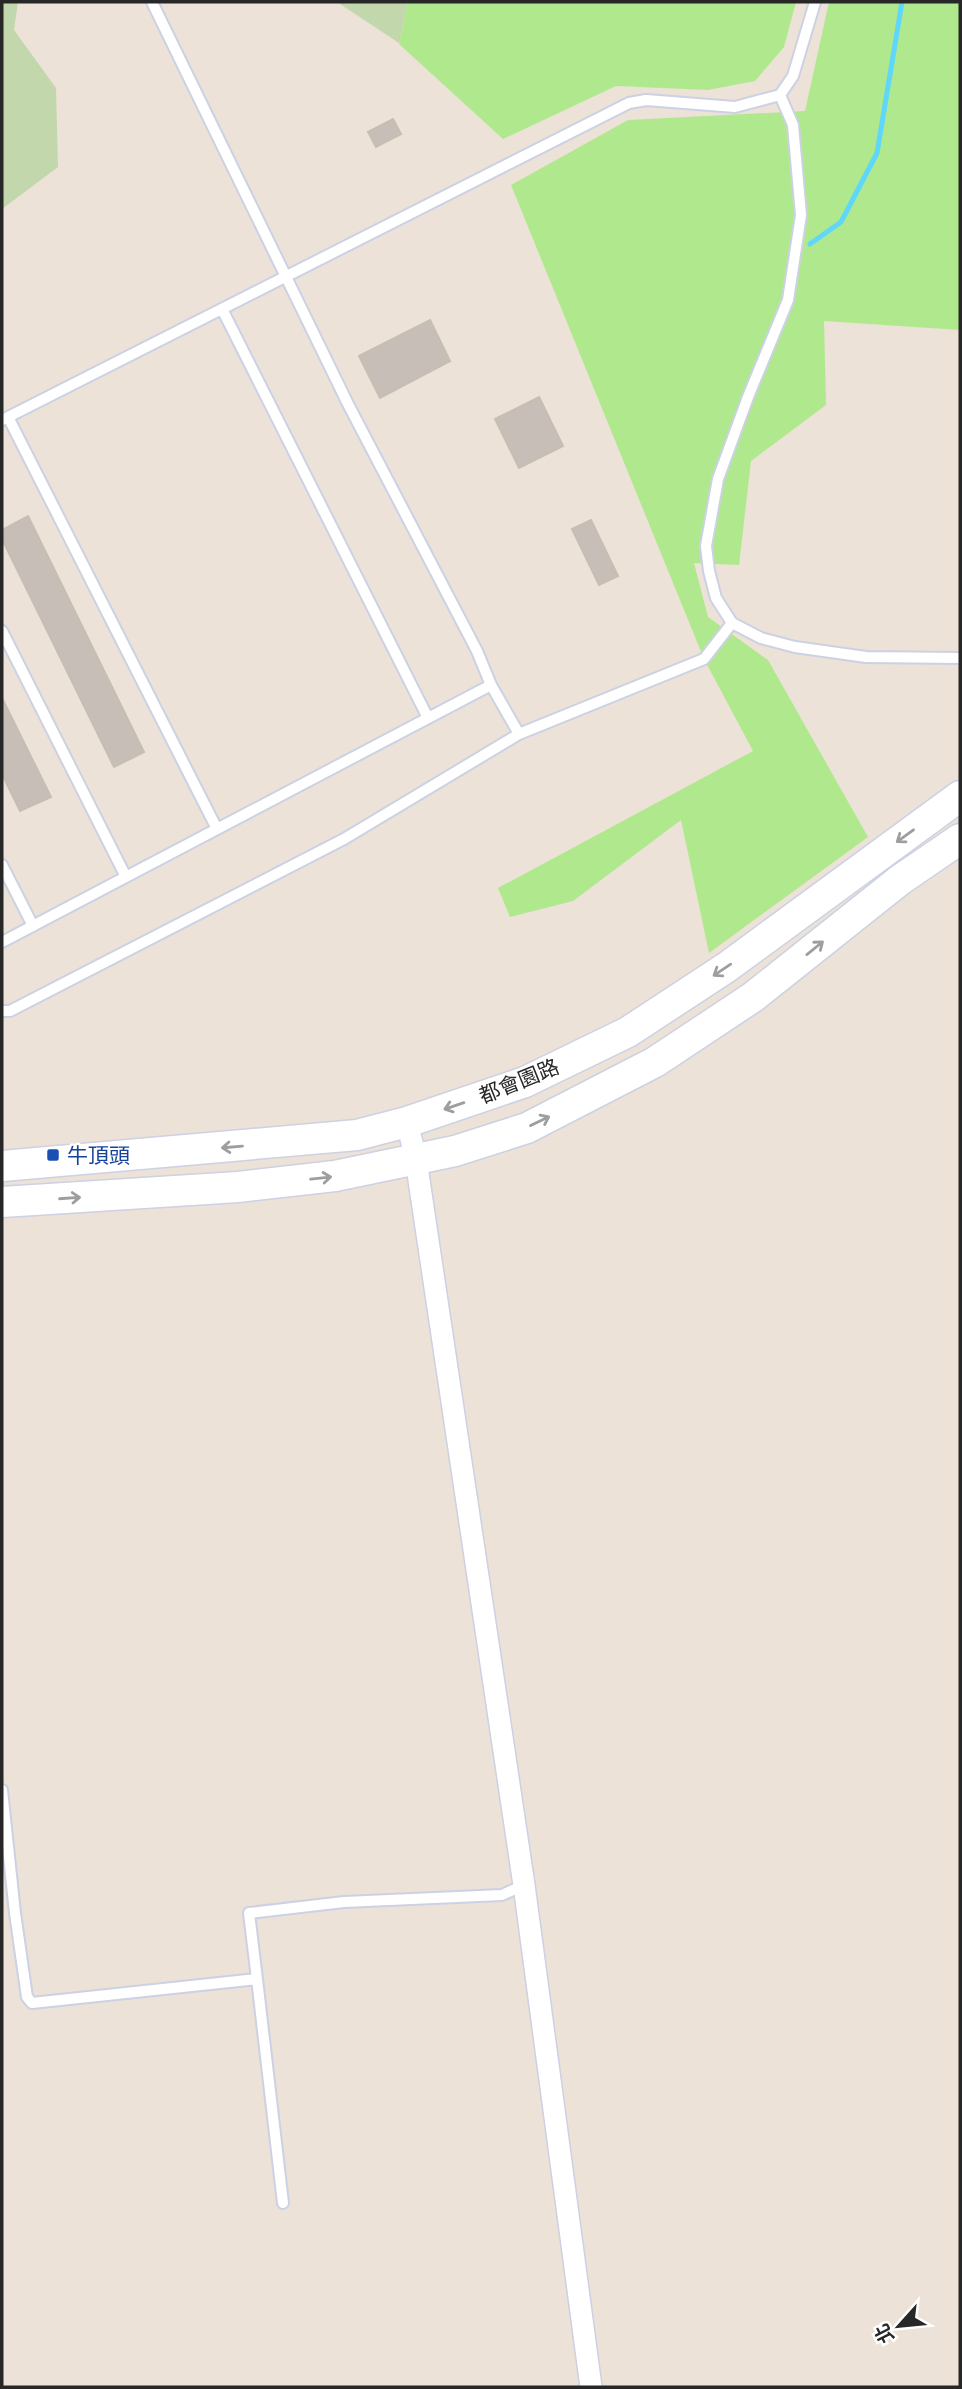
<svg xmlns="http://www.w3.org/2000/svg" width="962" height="2389" font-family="Inter,'Noto Sans TC',sans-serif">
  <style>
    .green { fill: #b0e98d }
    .cemetery { fill: #c3d7ac }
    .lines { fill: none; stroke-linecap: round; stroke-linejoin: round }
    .stream { stroke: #5ed7fa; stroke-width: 5 }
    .building { fill: #c7bfb7; stroke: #c7beb1; stroke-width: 2 }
    .lane-casing { stroke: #ccd1e3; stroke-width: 14 }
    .street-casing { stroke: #ccd1e3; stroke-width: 24 }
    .secondary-casing { stroke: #ccd1e3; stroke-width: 33 }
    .lane { stroke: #fff; stroke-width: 10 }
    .street { stroke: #fff; stroke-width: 21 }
    .secondary { stroke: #fff; stroke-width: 30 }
    .oneway { stroke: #9e9e9e }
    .transit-dot { fill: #1a4fb4; stroke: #fff; stroke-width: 2.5 }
    .labels { text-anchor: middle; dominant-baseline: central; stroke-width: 5; stroke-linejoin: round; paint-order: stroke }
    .street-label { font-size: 21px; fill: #272727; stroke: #fff }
    .transit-label { font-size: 21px; fill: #164399; stroke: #fff; text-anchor: start }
  </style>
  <rect width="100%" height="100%" fill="#ece2d7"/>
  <path class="green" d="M408 2H796L784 47 755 81 708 90 616 86 503 139 399 44Z
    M829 2H960V330L824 321 826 405 751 461 739 565 694 563 708 617 768 660 868 837 709 953 681 820 573 901 510 917 498 888 753 751 704 659 511 185 628 120 805 111Z"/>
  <path class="cemetery" d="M2 2H18L14 30 56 88 58 167 2 209Z
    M337 2H408L399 44V43Z"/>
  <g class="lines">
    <path class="stream" d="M810 244 841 222 877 153 902 2"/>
  </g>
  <path class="building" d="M393 119 401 134 376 147 368 132Z
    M430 320 450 361 380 398 359 356Z
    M539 397 563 446 519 468 495 419Z
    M28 516 144 752 114 767 2 539V530Z
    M591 520 618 576 599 585 572 529Z
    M2 698 51 797 20 811 2 774Z"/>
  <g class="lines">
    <defs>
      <path id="lane" d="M152 2 348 404 477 651 491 685 519 734
        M780 95 793 125 801 215 788 300 748 397 718 479 706 546 709 571 716 598 732 623 761 638 795 647 866 657 960 658
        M222 309 428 718
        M8 417 217 829
        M2 420 629 103 646 100 735 107 780 95 793 76 815 2
        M2 631 126 877
        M2 865 33 926
        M2 942 491 685
        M2 1011H10L344 839 519 734 704 659 732 623
        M2 1790 15 1913 27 1997 32 2003 257 1979 283 2203
        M257 1979 249 1913 344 1902 502 1895 524 1885"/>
      <path id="street" d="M407 1122 416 1160 524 1885 591 2387"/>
      <path id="secondary" d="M2 1166 357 1135 407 1122 525 1082 628 1032 727 967 960 796
        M2 1202 238 1187 335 1176 455 1151 527 1128 655 1062 753 997 900 880 960 839"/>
    </defs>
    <use href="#lane" class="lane-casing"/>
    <use href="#street" class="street-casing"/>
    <use href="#secondary" class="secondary-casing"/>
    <use href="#lane" class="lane"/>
    <use href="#street" class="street"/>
    <use href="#secondary" class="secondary"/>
  </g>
  <defs><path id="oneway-shaft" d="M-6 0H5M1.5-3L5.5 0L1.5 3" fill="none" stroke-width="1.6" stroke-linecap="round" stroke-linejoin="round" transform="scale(1.75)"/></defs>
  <g class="oneway">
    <use href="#oneway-shaft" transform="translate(905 836) rotate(144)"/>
    <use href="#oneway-shaft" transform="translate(815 948) rotate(-39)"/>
    <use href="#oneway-shaft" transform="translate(722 970) rotate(146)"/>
    <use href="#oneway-shaft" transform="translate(454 1106) rotate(161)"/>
    <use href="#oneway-shaft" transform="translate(540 1121) rotate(-26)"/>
    <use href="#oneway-shaft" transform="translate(232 1147) rotate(175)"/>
    <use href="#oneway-shaft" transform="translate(321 1178) rotate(-6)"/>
    <use href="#oneway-shaft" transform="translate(70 1198) rotate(-4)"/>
  </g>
  <rect class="transit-dot" x="46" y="1148" width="14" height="14" rx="3.5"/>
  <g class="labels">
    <g class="street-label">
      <text transform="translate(519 1081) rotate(-22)">都會園路</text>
    </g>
    <g class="transit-label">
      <text x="67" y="1155">牛頂頭</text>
    </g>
  </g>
  <rect width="962" height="2389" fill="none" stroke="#272727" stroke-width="7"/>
  <g transform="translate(899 2326) rotate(243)" stroke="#ffffff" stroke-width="5" paint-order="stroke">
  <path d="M0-5L12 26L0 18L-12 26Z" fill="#272727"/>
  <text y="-10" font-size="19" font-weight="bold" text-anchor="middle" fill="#272727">北</text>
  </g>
</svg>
